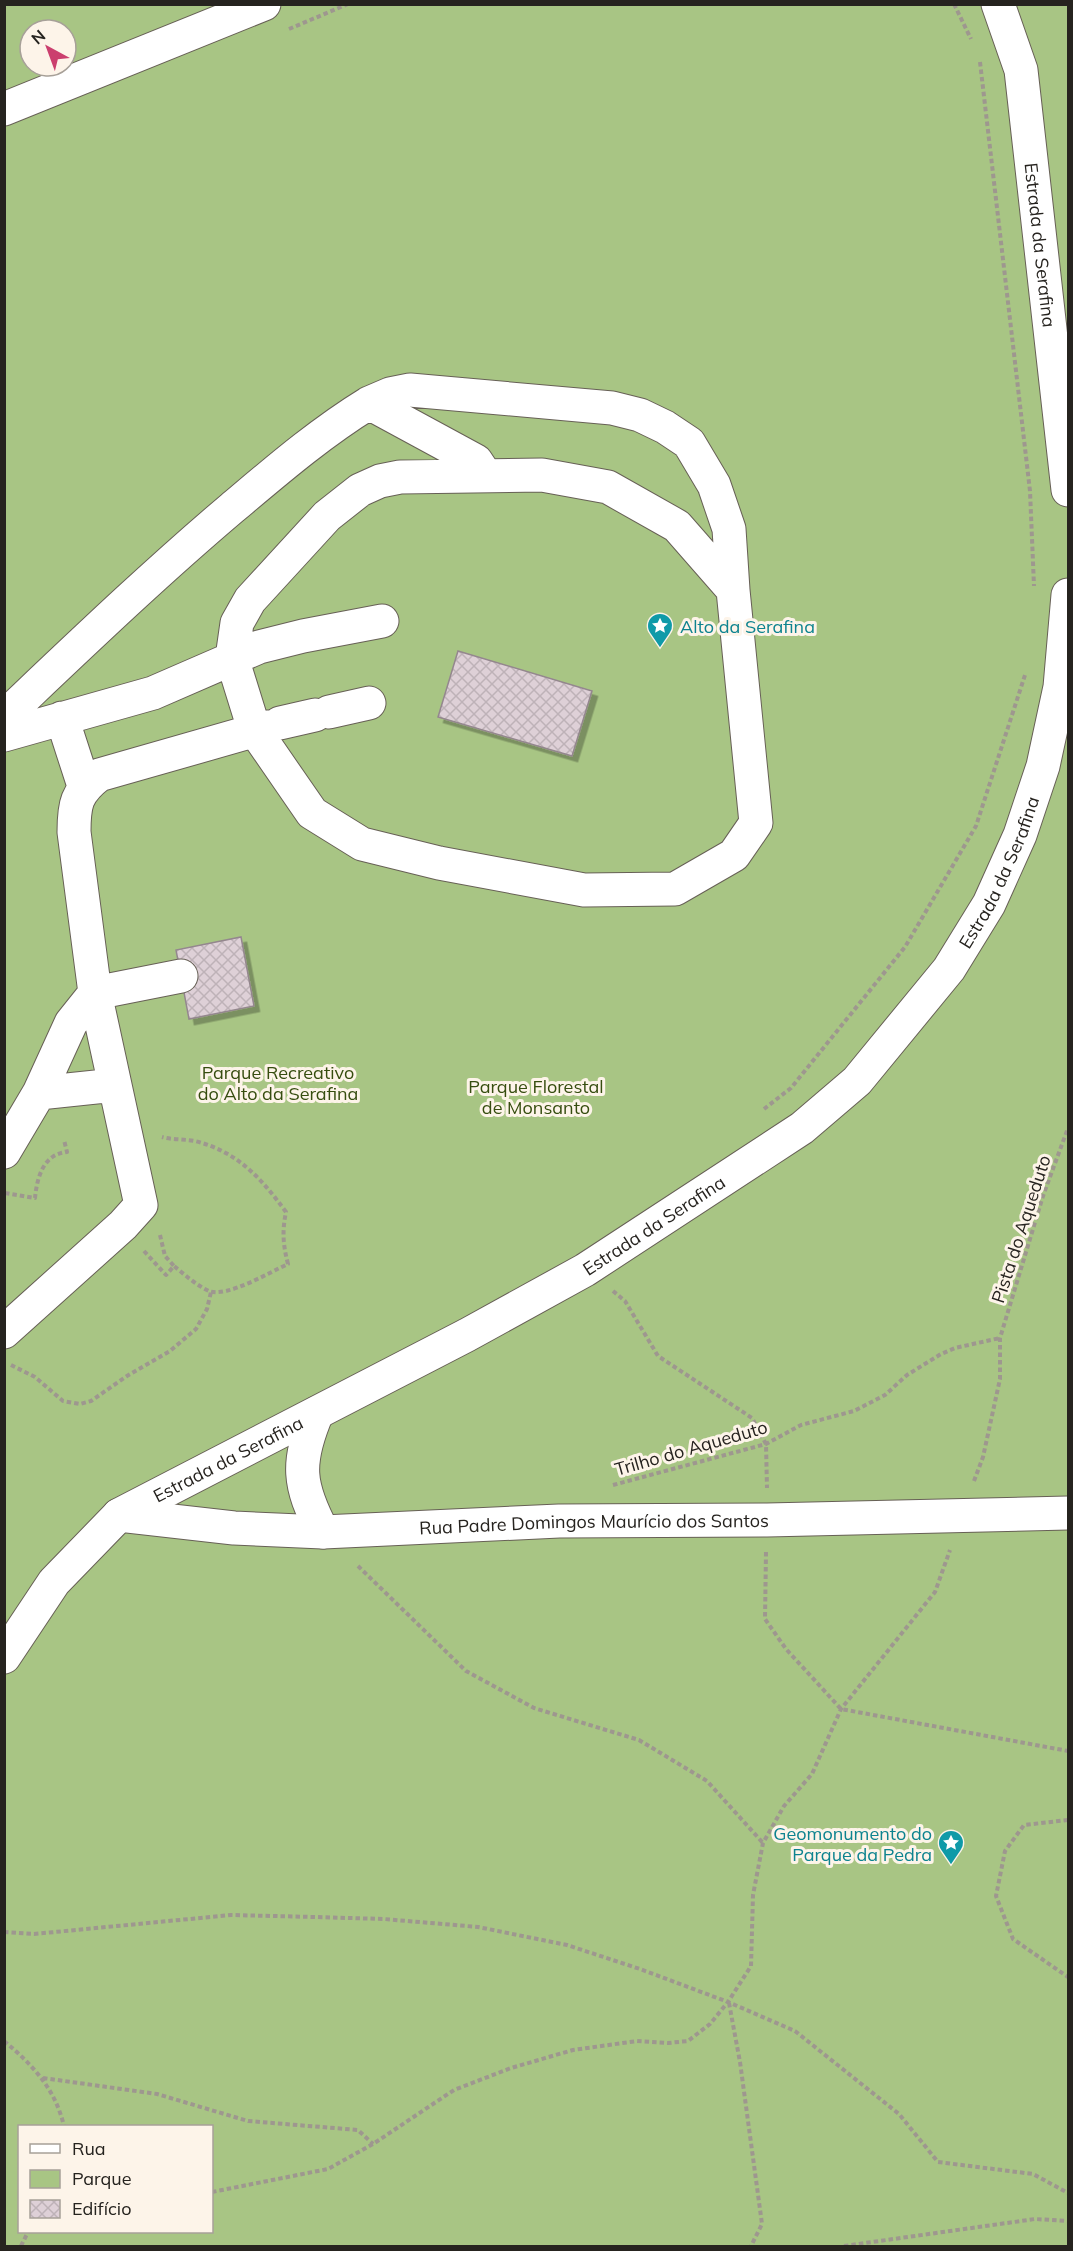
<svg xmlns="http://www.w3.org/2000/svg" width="1073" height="2251" font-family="Mulish,sans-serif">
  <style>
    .park { fill: #a8c584; fill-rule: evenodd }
    .building { fill: url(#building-cross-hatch); stroke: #94878e; stroke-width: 1.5; filter: url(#shadow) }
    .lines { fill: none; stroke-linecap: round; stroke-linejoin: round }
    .street-casing { stroke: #676056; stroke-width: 35 }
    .secondary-casing { stroke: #676056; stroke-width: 35 }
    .path { stroke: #9e978f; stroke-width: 4; stroke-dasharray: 4.5 3; stroke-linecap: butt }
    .street { stroke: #fff; stroke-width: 33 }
    .secondary { stroke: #fff; stroke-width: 33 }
    .labels { text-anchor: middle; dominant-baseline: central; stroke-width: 6; stroke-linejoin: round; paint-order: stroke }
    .street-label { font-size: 18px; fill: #26231f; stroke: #fdf4e9 }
    .culture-label { font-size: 18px; fill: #0d838f; stroke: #fdf4e9; text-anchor: start }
    .park-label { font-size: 18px; fill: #364d0f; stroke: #fdf4e9 }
  </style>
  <defs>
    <pattern id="building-cross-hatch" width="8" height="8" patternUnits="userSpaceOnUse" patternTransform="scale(1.5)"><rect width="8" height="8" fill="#ded0d7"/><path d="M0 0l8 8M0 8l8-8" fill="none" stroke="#beb2b8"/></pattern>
    <filter id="shadow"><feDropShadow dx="5.5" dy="5.5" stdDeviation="0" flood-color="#0004"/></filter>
  </defs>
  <rect width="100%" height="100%" fill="#f0e7dc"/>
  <path class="park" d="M5 5H1068V2246H5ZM30 30H66V66H30ZM20 2126H212V2232H20Z"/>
  <path class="building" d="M458 651 592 691 572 756 438 717Z
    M241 937 254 1006 189 1019 176 950Z"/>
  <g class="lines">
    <defs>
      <path id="street" d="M486 476 476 461 369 403 390 394 410 390 612 408 640 415 665 427 689 443 714 485 729 529 733 590 756 823 734 855 675 889 584 890 439 863 362 844 312 813 254 729 232 658 237 623 250 600 327 516 360 490 380 481 400 477 542 475 608 487 677 526 733 590
        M329 712 369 703
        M4 717C79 646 153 575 232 508 276 471 320 433 369 403
        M62 718 84 786
        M280 723 315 715
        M4 735 153 693 259 647 303 636 382 621
        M39 1093 115 1085
        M4 1152 39 1093 71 1023 95 993 181 976
        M4 1332 123 1225 141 1205 95 993 74 832C74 804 76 793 99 775L267 727"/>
      <g id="secondary">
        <path id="s1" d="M998 4 1021 70 1068 490"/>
        <path d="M4 109 264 4"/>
        <path d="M317 1413C296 1463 298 1485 323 1532"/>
        <path id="s2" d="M119 1515 234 1528 323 1532 559 1521 767 1520 1068 1513"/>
        <path id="s3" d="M4 1657 54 1582 119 1515 467 1335 585 1270 802 1128 857 1081 949 969 989 904 1020 835 1043 766 1060 687 1068 595"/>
      </g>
    </defs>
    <use href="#street" class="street-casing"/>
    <use href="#secondary" class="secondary-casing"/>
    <path class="path" d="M954 4 971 39
      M289 29 348 4
      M980 62 1030 491 1034 586
      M764 1109 791 1088 905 947 976 826 1025 675
      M5 1193 35 1198C37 1178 43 1154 67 1152L64 1140
      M160 1235 165 1256 174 1266
      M144 1251 166 1275 174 1266C185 1275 196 1285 209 1291 227 1298 270 1272 288 1264 283 1245 282 1231 286 1212 261 1178 238 1152 195 1141 184 1139 173 1140 162 1137
      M613 1291 625 1301 658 1356 752 1418 766 1444 767 1488
      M11 1365 35 1377 63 1401 80 1404 91 1401 127 1376 170 1351 196 1329 207 1309 211 1292
      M974 1481 983 1457 1000 1379V1338L1043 1196 1068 1128
      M613 1485 766 1444 801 1425 854 1411 885 1395 907 1375 941 1354 955 1348 1000 1338
      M766 1552 765 1619 786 1649 841 1709 1068 1751
      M358 1566 466 1671 534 1708 639 1740 707 1781 763 1843
      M1068 1820 1024 1825 1005 1851 996 1896 1013 1939 1068 1977
      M4 1932 34 1934 231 1915 314 1917 384 1919 478 1927 567 1945 640 1969 728 2002 795 2031 899 2114 938 2162 1033 2174 1068 2193
      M729 2003 740 2062 762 2224 751 2246
      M4 2041C34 2066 55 2089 64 2126
      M43 2078 157 2094 248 2121 358 2130 373 2144
      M212 2192 328 2169 373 2144 454 2090 511 2068 573 2050 637 2041 668 2043 688 2041 710 2024 728 2002 751 1966 753 1895 763 1843 784 1806 812 1774 841 1709 935 1592 950 1550
      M21 2246 28 2232
      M844 2246 1035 2219 1068 2221"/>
    <use href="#street" class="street"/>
    <use href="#secondary" class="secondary"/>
  </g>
  <defs>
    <symbol id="sight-pin" viewBox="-11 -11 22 30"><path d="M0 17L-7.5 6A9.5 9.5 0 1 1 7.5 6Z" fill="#0f9aa8" stroke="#fdf4e9"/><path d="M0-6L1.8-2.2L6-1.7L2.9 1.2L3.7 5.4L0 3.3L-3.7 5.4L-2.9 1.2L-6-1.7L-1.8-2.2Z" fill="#fff"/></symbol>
  </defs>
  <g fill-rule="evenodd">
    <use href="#sight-pin" x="645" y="611" width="30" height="40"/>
    <use href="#sight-pin" x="936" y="1828" width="30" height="40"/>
  </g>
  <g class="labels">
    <g class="street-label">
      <text stroke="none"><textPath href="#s1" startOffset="246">Estrada da Serafina</textPath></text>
      <text stroke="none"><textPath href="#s3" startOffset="1296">Estrada da Serafina</textPath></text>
      <text stroke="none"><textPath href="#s3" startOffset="792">Estrada da Serafina</textPath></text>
      <text transform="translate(1021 1229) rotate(-72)">Pista do Aqueduto</text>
      <text transform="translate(691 1448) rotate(-16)">Trilho do Aqueduto</text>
      <text stroke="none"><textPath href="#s3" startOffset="306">Estrada da Serafina</textPath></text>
      <text stroke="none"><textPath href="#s2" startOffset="476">Rua Padre Domingos Maurício dos Santos</textPath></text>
    </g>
    <g class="culture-label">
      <text x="680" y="626">Alto da Serafina</text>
      <text x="932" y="1833" text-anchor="end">Geomonumento do<tspan x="932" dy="21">Parque da Pedra</tspan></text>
    </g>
    <g class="park-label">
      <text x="278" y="1072">Parque Recreativo<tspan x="278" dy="21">do Alto da Serafina</tspan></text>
      <text x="536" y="1086">Parque Florestal<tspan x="536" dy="21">de Monsanto</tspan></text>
    </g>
  </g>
  <rect width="1073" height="2251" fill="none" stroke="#26231f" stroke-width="12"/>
  <rect x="18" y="2125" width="195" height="108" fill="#fdf4e9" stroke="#a7a098" stroke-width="1.5"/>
  <rect x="30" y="2144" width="30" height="9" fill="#ffffff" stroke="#a7a098" stroke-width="1.5"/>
  <text x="72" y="2155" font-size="18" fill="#26231f">Rua</text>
  <rect x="30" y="2170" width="30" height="18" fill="#a8c584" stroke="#a7a098" stroke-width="1.5"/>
  <text x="72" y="2185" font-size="18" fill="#26231f">Parque</text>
  <rect x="30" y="2200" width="30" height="18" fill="url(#building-cross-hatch)" stroke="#a7a098" stroke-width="1.5"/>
  <text x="72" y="2215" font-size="18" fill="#26231f">Edifício</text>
  <g transform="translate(48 48) rotate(319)"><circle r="28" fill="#fdf4e9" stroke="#a7a098" stroke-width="1.5"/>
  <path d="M0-4.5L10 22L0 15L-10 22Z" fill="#cb3f6e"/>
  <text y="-9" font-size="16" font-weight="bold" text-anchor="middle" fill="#26231f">N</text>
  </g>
</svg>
